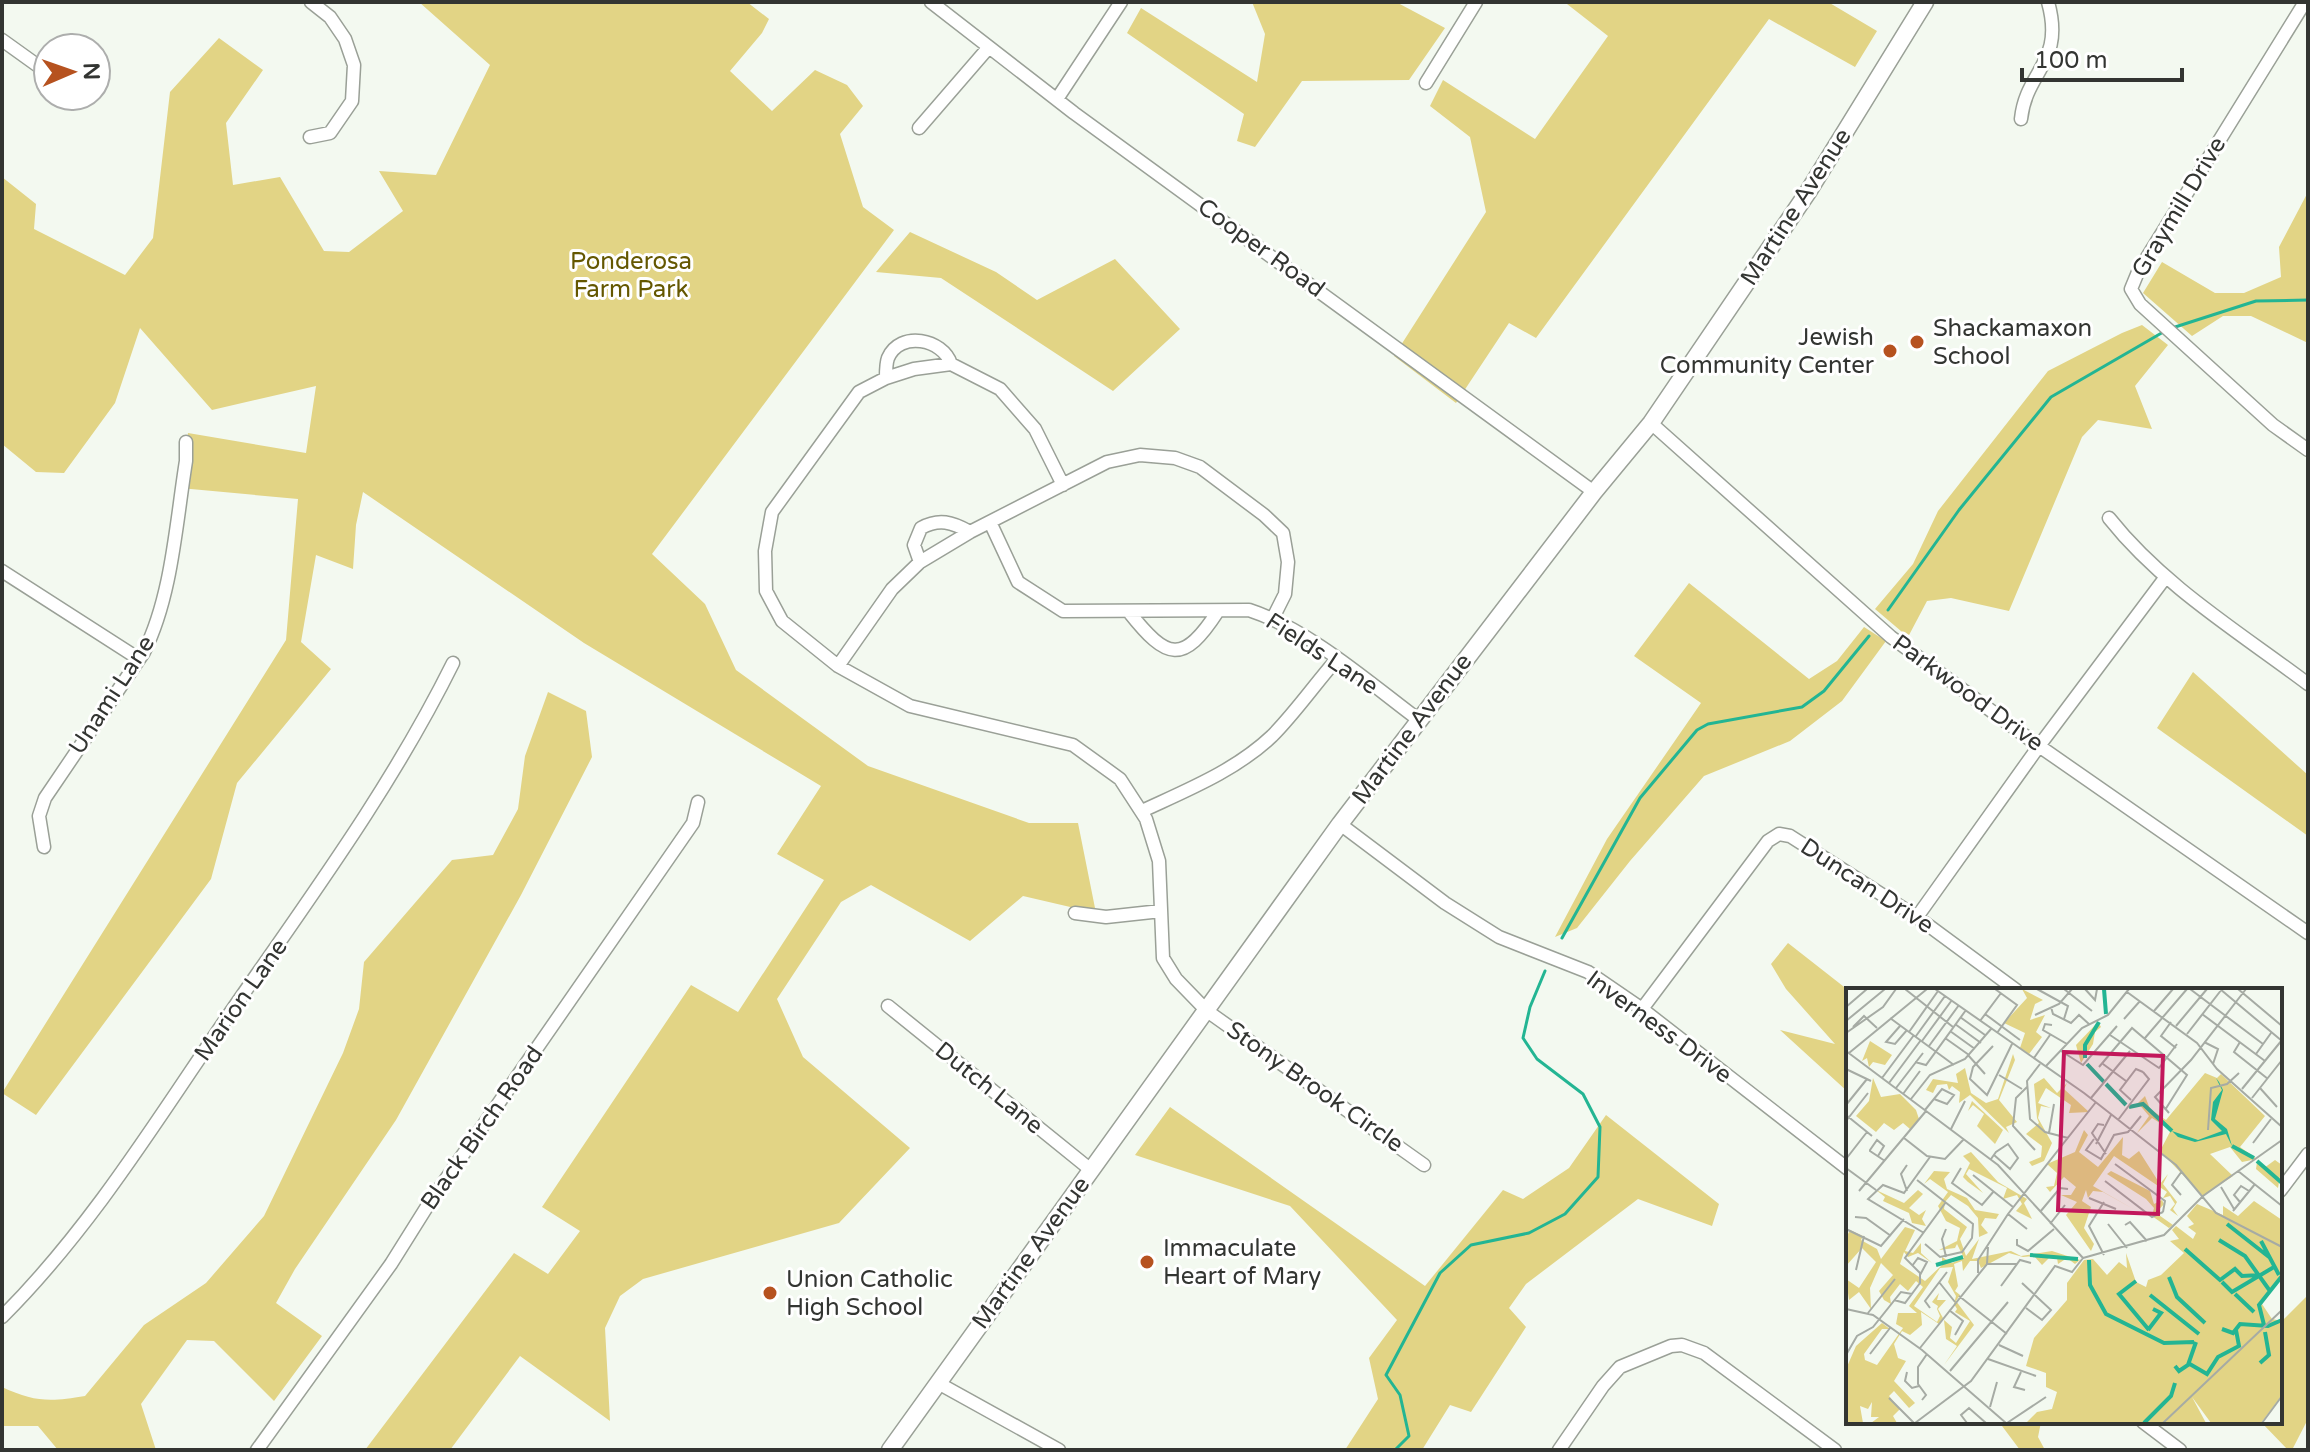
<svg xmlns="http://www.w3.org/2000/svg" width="2310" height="1452" font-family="'Varela Round',sans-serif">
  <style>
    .green { fill: #e2d485 }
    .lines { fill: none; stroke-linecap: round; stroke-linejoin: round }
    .stream { stroke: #23b593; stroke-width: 3 }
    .minor-casing { stroke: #9aa097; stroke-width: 15 }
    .major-casing { stroke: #9aa097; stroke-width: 19 }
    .minor { stroke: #fff; stroke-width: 12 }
    .major { stroke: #fff; stroke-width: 16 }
    .poi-dot { fill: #b6521f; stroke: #fff; stroke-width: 3 }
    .labels { text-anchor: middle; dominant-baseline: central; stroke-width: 6; stroke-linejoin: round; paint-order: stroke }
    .street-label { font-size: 24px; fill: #333532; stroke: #fff }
    .park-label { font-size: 24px; fill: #645700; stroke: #fff }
    .poi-label { font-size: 24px; fill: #333532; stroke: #fff; text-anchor: start }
    .inset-river { fill: none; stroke: #23b593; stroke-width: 4 }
    .inset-road { fill: none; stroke: #a6aba4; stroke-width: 2 }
    .view { fill: #c2185b; fill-opacity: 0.15; stroke: #c2185b; stroke-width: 4 }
    .inset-edge { fill: none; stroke: #333532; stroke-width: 4 }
  </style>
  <rect width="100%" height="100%" fill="#f3f9f0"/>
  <path class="green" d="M419 2H747L769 19 762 33 730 71 772 111 815 70 847 85 863 106 840 134 863 207 894 230 652 554 705 604 736 670 868 766 1029 823H1078L1096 913 1023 896 970 941 871 885 841 902 777 999 803 1057 910 1148 839 1223 643 1279 620 1296 605 1328 610 1421 520 1356 450 1450H365L514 1253 548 1274 580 1231 542 1207 691 985 738 1012 824 880 777 854 821 786 584 643 363 492 356 525 353 569 316 555 301 642 331 669 237 783 211 879 36 1115 2 1093 286 640 298 499 180 488 188 433 306 453 316 386 212 410 140 328 115 403 64 473 36 472 2 444V177L36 204 34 229 125 275 153 238 170 92 219 38 263 70 226 123 233 185 280 177 324 251 349 252 403 211 379 171 436 175 490 65Z
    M1252 2H1396L1445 28 1409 80 1302 81 1255 147 1237 141 1244 114 1127 33 1141 8 1257 82 1265 34Z
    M1569 2H1828L1877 31 1855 67 1769 19 1536 338 1509 323 1456 403 1394 356 1486 212 1470 137 1430 106 1443 80 1535 139 1608 36 1567 4Z
    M2308 192V343L2251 316H2223L2192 336 2143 293 2162 262 2215 293H2244L2281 277 2279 247Z
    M910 232 996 272 1037 300 1115 259 1180 329 1113 391 941 278 876 272Z
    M2142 325 2168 345 2135 386 2152 429 2098 420 2082 437 2009 611 1951 598 1927 601 1908 637 1875 609 1913 564 1938 511 2048 371 2122 333Z
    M1689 583 1809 679 1837 661 1864 627 1886 641 1842 701 1790 741 1704 776 1630 861 1577 928 1555 937 1607 839 1701 703 1634 656Z
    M2193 672 2308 775V836L2157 728Z
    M548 692 586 711 592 757 521 895 396 1120 295 1269 276 1303 322 1336 274 1401 214 1341 187 1340 141 1404 156 1450H58L38 1426H4L2 1428V1387C34 1402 50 1402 85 1396L144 1325 206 1283 264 1216 343 1053 359 1009 364 962 452 860 493 855 518 809 525 756Z
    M1788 943 1848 990V1092L1780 1030 1835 1044 1786 989 1771 964Z
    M1170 1107 1425 1286 1503 1190 1523 1199 1569 1168 1606 1115 1719 1204 1712 1226 1638 1199 1526 1284 1509 1308 1526 1327 1471 1412 1450 1405 1422 1450H1345L1378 1399 1369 1358 1397 1320 1290 1206 1135 1155Z
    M2308 1295V1419L2292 1450H2288L2261 1422H2280V1323Z
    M1999 1422H2041L2038 1437 2045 1450H2020Z"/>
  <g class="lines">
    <path class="stream" d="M2172 328 2256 301 2308 300
      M1888 610 1959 510 2051 397 2165 331
      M1562 938 1640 798 1697 730 1708 724 1802 707 1824 691 1869 636
      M1395 1450 1409 1436 1400 1395 1386 1375 1440 1273 1471 1245 1529 1233 1565 1214 1598 1177 1600 1127 1583 1094 1537 1059 1523 1038 1530 1007 1545 971"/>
    <defs>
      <path id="minor" d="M931 2 1074 113 1594 492
        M2305 2 2138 272 2131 289 2140 304 2273 425 2308 450
        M2 40 48 73
        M1426 83 1476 2
        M1057 99 1121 2
        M2021 119C2026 70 2065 63 2048 2
        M919 128 989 47
        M310 137 330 133 352 101 354 65 345 39 330 17 311 2
        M886 378C886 372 886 363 888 358 900 330 943 339 951 364
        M1651 423 1891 637 2039 746 2308 933
        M1063 485 1035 429 1000 389 951 364 914 369 886 378 859 392 772 512 765 551 766 591 782 621 838 666 910 706 1073 745 1120 779 1146 819 1159 861 1163 958 1176 979 1207 1011 1424 1165
        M2109 518C2163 586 2239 632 2308 684
        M990 522 1018 582 1063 611 1249 610C1310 630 1368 682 1419 720
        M920 562 914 545 921 528C939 518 952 522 970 532
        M2 571 139 659
        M1129 612C1167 660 1183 665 1218 611
        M838 666 892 589 920 562 970 532 1107 462 1140 455 1175 458 1200 467 1264 515 1283 533 1288 562 1285 594 1273 618
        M1142 811C1187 790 1235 771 1272 736 1295 713 1315 684 1337 659
        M1340 824 1445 903 1499 937 1588 972 1642 1009 1848 1169
        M44 847 39 816 45 798 144 652C172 596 176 523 186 461V442
        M1075 913 1106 917 1161 911
        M1917 917 2039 746 2165 578
        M888 1006 1091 1170
        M1642 1009 1768 841 1779 834 1790 836 1917 917 2016 990
        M2280 1191 2308 1154
        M2 1317C91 1228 157 1120 228 1016 308 900 390 790 453 663
        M938 1383 1059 1450
        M2143 1422 2180 1450
        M257 1450 391 1264 428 1205 693 823 698 802
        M1559 1450 1603 1386 1620 1367 1671 1346 1682 1345 1704 1353 1835 1450"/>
      <path id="major" d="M890 1450 1340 824 1594 492 1651 423 1808 192 1925 2"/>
    </defs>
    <use href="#minor" class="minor-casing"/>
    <use href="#major" class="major-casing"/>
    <use href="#minor" class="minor"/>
    <use href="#major" class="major"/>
  </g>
  <g class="poi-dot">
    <circle cx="1917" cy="342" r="8"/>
    <circle cx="1890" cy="351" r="8"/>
    <circle cx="1147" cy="1262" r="8"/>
    <circle cx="770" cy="1293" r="8"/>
  </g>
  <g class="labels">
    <g class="street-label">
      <text transform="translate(1796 207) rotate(-57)">Martine Avenue</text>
      <text transform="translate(2179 207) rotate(-59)">Graymill Drive</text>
      <text transform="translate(1261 248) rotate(36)">Cooper Road</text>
      <text transform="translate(1322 654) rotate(33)">Fields Lane</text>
      <text transform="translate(1968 693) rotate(36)">Parkwood Drive</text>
      <text transform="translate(112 695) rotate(-57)">Unami Lane</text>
      <text transform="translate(1412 729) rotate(-53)">Martine Avenue</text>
      <text transform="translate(1867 886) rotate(33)">Duncan Drive</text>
      <text transform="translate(241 1000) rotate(-55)">Marion Lane</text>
      <text transform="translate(1659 1027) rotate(36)">Inverness Drive</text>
      <text transform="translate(1315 1087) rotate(35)">Stony Brook Circle</text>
      <text transform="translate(989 1088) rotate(39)">Dutch Lane</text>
      <text transform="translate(482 1128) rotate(-55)">Black Birch Road</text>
      <text transform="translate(1031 1253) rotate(-54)">Martine Avenue</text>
    </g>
    <g class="park-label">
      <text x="631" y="261">Ponderosa<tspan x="631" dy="28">Farm Park</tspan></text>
    </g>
    <g class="poi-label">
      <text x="1933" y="328">Shackamaxon<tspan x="1933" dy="28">School</tspan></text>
      <text x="1874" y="337" text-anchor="end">Jewish<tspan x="1874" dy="28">Community Center</tspan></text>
      <text x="1163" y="1248">Immaculate<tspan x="1163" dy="28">Heart of Mary</tspan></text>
      <text x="786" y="1279">Union Catholic<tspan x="786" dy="28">High School</tspan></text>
    </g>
  </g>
  <g transform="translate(1846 988)">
    <rect width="436" height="436" fill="#f3f9f0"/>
    <path d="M176 1 197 12 189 16 184 32 199 27 190 44 196 49 183 66 174 60 179 45 158 35 181 10ZM252 34 255 39 249 44 247 56 235 75 230 57ZM24 53 46 67 39 77 27 74 23 79 21 70 16 73ZM167 66 169 72 153 112 171 134 160 139 163 145 124 107 113 115 114 104 106 98 103 102 101 96 91 97 87 105 80 102 87 91 112 95 110 86 119 80 125 105 140 115 152 111ZM359 85 371 90 375 86 419 128 394 159 411 171 396 174 384 159 364 166 387 188 357 208 314 163 325 142 306 130 291 145 303 128 292 115 299 108 304 121 320 132ZM27 90 35 109 54 106 70 122 73 131 64 141 57 135 48 142 38 135 30 144 10 128 23 113ZM198 90 211 105 221 95 218 101 243 124 223 125 225 117 200 100 192 115 205 120 195 118 192 130 206 155 198 173 186 178 183 174 195 169 196 158 180 146 193 135 191 130 188 96ZM126 113 157 142 149 156 131 138 138 126 127 117 122 123ZM238 142 242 147 233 164 252 179 277 149 276 167 283 171 293 163 314 196 322 186 317 196 331 214 327 221 332 228 324 222 329 216 324 208 317 210 321 204 268 168 247 198 289 222 257 204 247 203 242 210 240 202 236 213 245 219 238 240 248 256 245 263 220 227 231 214 215 207H225L230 199 218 189 204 204 200 199 208 198 211 185 201 176 229 164ZM125 164 152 194 181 211 178 215 186 231 170 223 176 216 171 207 157 211 161 200 123 181 120 186 137 205 122 194 117 189 124 175 117 168ZM429 172 436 177 432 200 410 181 411 174 418 180ZM88 183 104 184 98 191 101 201 121 210 129 222 153 226 150 231 139 230 135 237 142 245 133 249 132 230 122 218 105 207 99 214 98 221 121 239 114 251 120 268 133 251 126 271 165 263 175 268 206 263 234 272 229 276 221 270 212 276 211 270H203L196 277 188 268 177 269 163 265 135 280 132 273H124L117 283 116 273 108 276 112 298 109 303 114 307 110 313 128 337 98 377 111 358 100 351 98 332 106 339 104 350 110 355 124 333 109 324 111 321 108 316 110 308 102 294 107 279 94 280 68 318 91 334 94 328 91 321 92 318 86 314 93 305 91 312H100L92 321 97 330 93 336 75 324 76 337 64 347 56 343 48 356 52 370 60 373 48 393 69 415 63 420 48 403 43 408 54 421 47 428 51 435H25L33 429H25L26 414 22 421 14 418 17 435H0V381L10 358 36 335 44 341H36L18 366 19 372 31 377 57 340 50 336 52 325H71L63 318 77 299 70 293 62 303 54 296 44 309 45 316 38 312 33 303 47 287 35 275 24 300 25 321 13 304 3 312 0 291 13 300 30 274 16 260 0 278V250L4 242 17 248 15 252 31 261 35 271 59 239 69 242 59 263 67 265 75 255V265L86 275 72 265 62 269 58 264 54 276 79 293 96 277V269L106 275 118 270 111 256 109 260 93 262 111 253 114 240 100 233 92 218 102 204 84 191 78 196ZM265 183 304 203 308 216 316 212 318 216 310 225 327 237 323 240 306 228 308 220 300 211 261 186ZM30 202 58 215 72 202 77 206 63 220 73 227 80 222 76 231 80 238 66 235 63 225 37 213 39 209ZM408 213 436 232V290L416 316 426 331 436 333V407L415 435H365L346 409 360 435H180L191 424 206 421 211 404 200 399V385L180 378 188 350 221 312V295L238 272 247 271 261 287 273 274 281 280 280 265 290 294 300 299 302 292 315 287 338 265 324 253 333 251 326 242 330 238 347 251 350 245 342 239 348 236 341 228 351 216 377 227V218L392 228Z" fill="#e2d485"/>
    <path d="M370 90 373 94 377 102 369 131 381 141 386 158 380 146 349 154 332 149 326 143 352 152 376 143 365 132 367 114 376 102Z" fill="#23b593"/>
    <path class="inset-river" d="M258 1 260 26M239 70V57L253 34M241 76 258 94M260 96 280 117M283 119 297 116 326 143M386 158 408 170M411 173 436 195M381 236 423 269M373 252 399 268 424 303M415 253 433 287M339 261 374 292 389 281 396 288 415 287M184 267 232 271M243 272 244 297 260 326 318 355 348 354M90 277 117 269M323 289 331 309 359 335M290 293 273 306 303 342M376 294 386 304 428 279M389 306 408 324M304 307 353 346M418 337 413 317 436 288M376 341 387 345 394 336 422 338 436 332M302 342 315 325 307 321M342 375 361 386 372 369 393 358 390 342M414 375 423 367 419 344M329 378 333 383 342 377 350 354M298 435 325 408 329 395"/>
    <path class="inset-road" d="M59 1 107 39M89 1 238 105 330 177 370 225 436 259M149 1 171 17 151 45M191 1 222 18 218 31M218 1 246 23M239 1 249 12 251 1M344 1 417 56M374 1 436 53M392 1 436 38M281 4 351 55 371 81 436 139M0 19 21 1M205 19 207 26 225 35 233 27 243 36M308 23 327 1M139 26 174 52M356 26 419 73M189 27 213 16 226 1M114 29 139 47M44 30 108 77M278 31 294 13M0 33 39 1M134 33 155 5M325 34 315 48 330 60M109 36 135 55M206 37 199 36 197 42 221 56M54 38 40 54 49 56 61 42M330 38 361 1M7 39 18 28 31 40M104 43 129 61M63 44 92 3M0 45 37 19 50 1M341 46 376 1M264 47 313 80 331 56M70 48 99 8M99 50 123 67M299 50 341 1M76 53 106 12M358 54 372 61 367 76M394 54 388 64 422 91M83 58 113 17M147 58 127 79 124 91 141 107 166 56M0 63 152 177 237 270M215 63 237 77 271 38M3 65 81 1M410 66 425 45M122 67 139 86M188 70 204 47M69 74 80 77 120 22M194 76 181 93 184 131 199 144 222 150M257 76 280 93M200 78 236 40 262 27 283 1M253 79 286 40 341 87 319 122M0 81 25 93M153 87 176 101M36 90 68 47M43 95 75 52M181 99 170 110 167 138 189 162M50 100 77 65M414 100 431 119M396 101 436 52M57 106 74 83M245 110 284 63M406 110 436 72M65 111 84 87 119 71 145 41M285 112 274 102 290 81 297 84M0 117 21 91M79 122 96 101 108 107 101 116 88 111M323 125 309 109 345 72 400 1M0 127 26 148M272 132 303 91 297 84M0 133 22 105M258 137 252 136 246 145 260 166M105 141 119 113M362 142 365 100 381 96 393 85M203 145 208 116M58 150 81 168 99 171 118 151M248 151 240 162 255 171 268 147 282 144 295 128M407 155 425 131M250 156 265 127M32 168 38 158 31 152 24 162V163L39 173M0 171 21 144M145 171 150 164 162 156 172 170 164 181 148 167M269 176 319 213 317 224M61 177 55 186 61 203M0 180 30 202M115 180 106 195 136 217 148 203M392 183 436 218M127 187 167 219M71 192 127 236 126 250 116 264 94 269 79 256M259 193 306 229 317 224M375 199 388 221M13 203 80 123M335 207 326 197 336 183M243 210 270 221M258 214 243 238 258 267M394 214 388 207 395 198 403 203M387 223 409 196M194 224 214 200 222 201M162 226 181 241M9 229 20 230 45 248M204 236 219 217M262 236 281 260M279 237 284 234 301 253M0 241 35 258 58 231M100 241 96 251 100 269M78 245 22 211 37 197 58 205 84 169M171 251V257L182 263 208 241M237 270 318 247 357 208 436 152M141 276H171M66 278 72 270 81 274 74 287M10 282 18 248M132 285V272L162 226 250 114M93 294 109 314M176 295 205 322 196 332 180 320M155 298 174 272 185 275M113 308 161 346M48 312 59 315 74 295V285L59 270 100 214M84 320 79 313 101 284M0 321 27 327 76 362 160 435M103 322 117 333 109 347M22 325 49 291M153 357 177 368M74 360 141 276 142 259M24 366 44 340M0 367 11 348 27 339 55 304 66 306M142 371 190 388M104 383 162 314M61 384 59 393 66 400 73 398M175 384 168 399 179 402M43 410 68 435M76 412 80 407 72 396V379L81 366M144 419 151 394M69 435 125 393 209 278 226 284 237 270M121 435 115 427 123 420 140 435M161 435 200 409M317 435 436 322M416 435 436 408"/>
    <path class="view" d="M218 64 317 68 312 226 212 222Z"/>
    <rect width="436" height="436" class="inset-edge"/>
  </g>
  <rect width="2310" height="1452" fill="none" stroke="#333532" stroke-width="8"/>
  <g transform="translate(72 72) rotate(88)"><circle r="38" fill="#ffffff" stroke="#adaead" stroke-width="2"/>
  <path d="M0-6L14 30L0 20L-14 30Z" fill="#b6521f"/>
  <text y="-12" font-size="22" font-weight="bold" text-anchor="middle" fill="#333532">N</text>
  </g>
  <path d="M2022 68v12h160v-12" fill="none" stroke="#333532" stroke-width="4"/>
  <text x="2034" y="68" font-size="24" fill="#333532" stroke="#ffffff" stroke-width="6" paint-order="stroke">100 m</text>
</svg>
